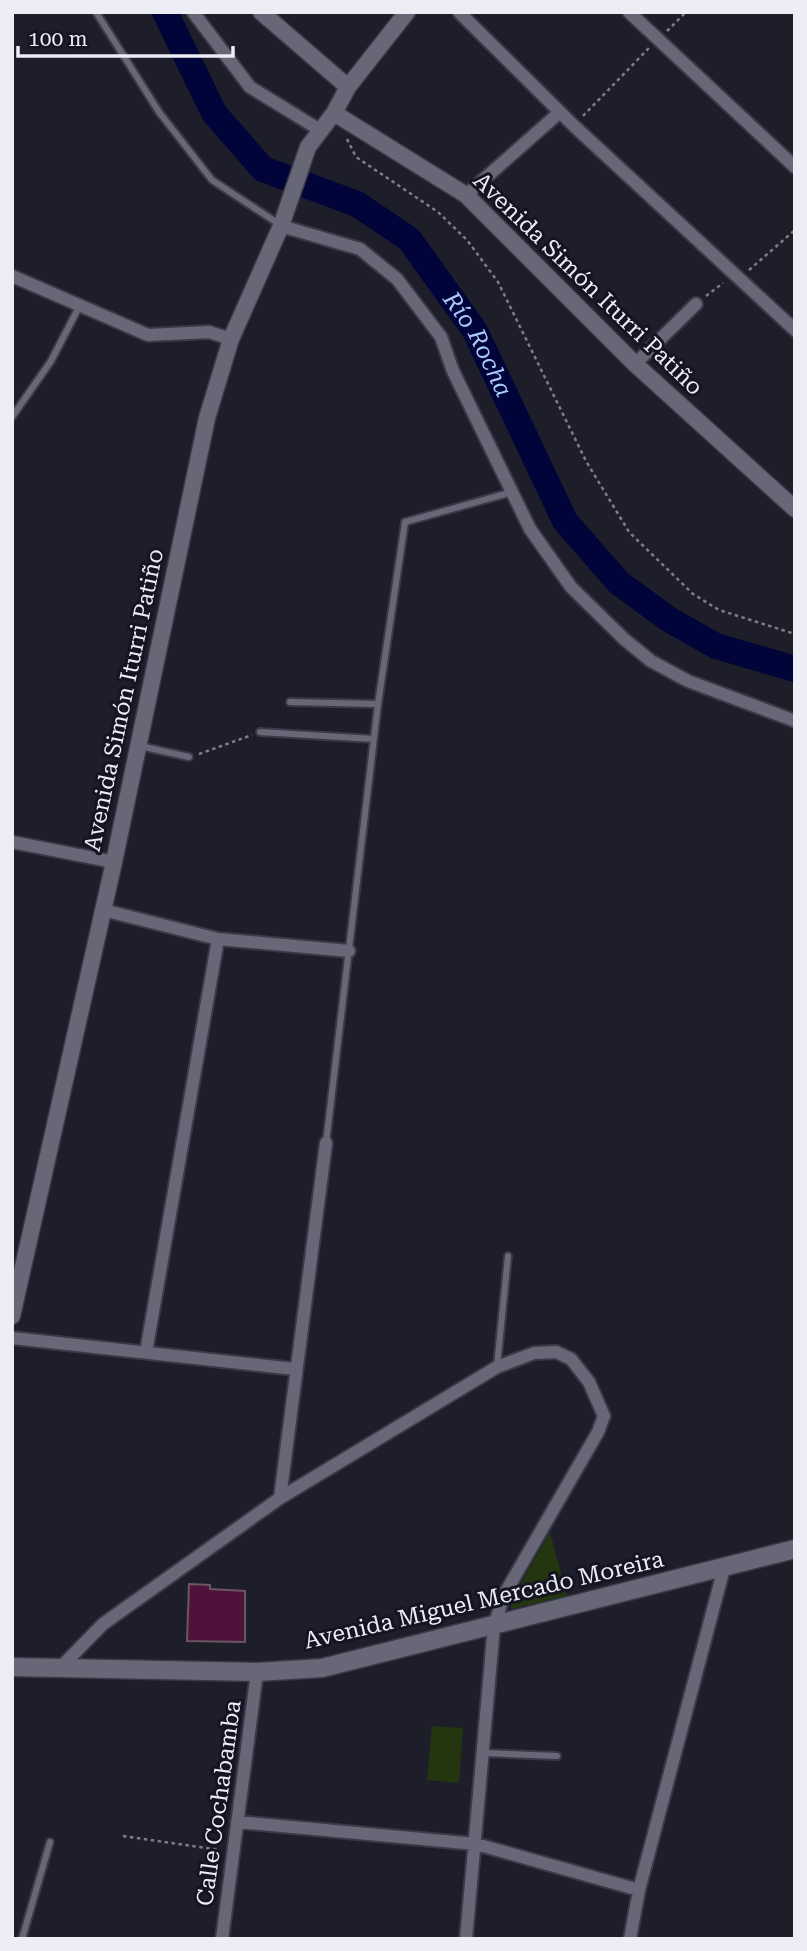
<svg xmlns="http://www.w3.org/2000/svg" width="807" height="1951" font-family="'Roboto Serif',serif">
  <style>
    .green { fill: #24360f }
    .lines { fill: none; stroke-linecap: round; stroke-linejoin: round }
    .river { stroke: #000438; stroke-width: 26 }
    .building { fill: #4f133b; stroke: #685761; stroke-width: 2 }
    .service-casing { stroke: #3a3a46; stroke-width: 10 }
    .minor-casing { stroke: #3a3a46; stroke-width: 16 }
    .tertiary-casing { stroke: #3a3a46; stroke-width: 19 }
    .secondary-casing { stroke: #3a3a46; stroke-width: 21 }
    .path { stroke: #7e7e8a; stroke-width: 2.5; stroke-dasharray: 3.5 3.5; stroke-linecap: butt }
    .service { stroke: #676778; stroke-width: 6 }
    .minor { stroke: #676778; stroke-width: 12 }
    .tertiary { stroke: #676778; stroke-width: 16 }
    .secondary { stroke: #676778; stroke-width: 18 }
    .labels { text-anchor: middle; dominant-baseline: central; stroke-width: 6; stroke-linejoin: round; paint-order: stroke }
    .street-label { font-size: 23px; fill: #ededf6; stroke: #151422 }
    .water-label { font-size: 24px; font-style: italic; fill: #abc8fb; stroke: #151422 }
  </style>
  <rect width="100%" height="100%" fill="#1e1e2b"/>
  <path class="green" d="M550 1532 567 1596 511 1609V1602Z
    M432 1726 463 1728 459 1783 427 1780Z"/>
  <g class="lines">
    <path class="river" id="s1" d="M165 12 214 113 263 169 357 204 409 239 475 331 565 521 619 583 670 620 716 646 795 669"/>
  </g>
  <path class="building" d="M189 1584 210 1585V1589L245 1591V1642L187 1641Z"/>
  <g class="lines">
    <defs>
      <path id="service" d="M96 12 159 112 212 180 279 224
        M12 417 51 361 79 307
        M290 702 378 704
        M260 732 374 739
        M140 746 189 757
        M326 1143 378 704 405 522 512 492
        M497 1366 508 1256
        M485 1753 557 1756
        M22 1939 50 1842"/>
      <path id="minor" d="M193 12 250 87 320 130
        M459 12 573 125 795 330
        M629 12 795 167
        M466 195 560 112
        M281 226 360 249 397 279 441 337 453 371 530 529 571 587 624 639 651 661 688 681 795 721
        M12 276 148 335 209 332 231 339
        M635 364 696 304
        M12 842 114 862
        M103 910 218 939 349 951
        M12 1338 295 1369
        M146 1352 218 939
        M280 1498 326 1143
        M59 1669 103 1624 280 1498 497 1367 534 1353 556 1352 571 1359 589 1382 604 1416 598 1432 504 1595 494 1626 466 1939
        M237 1822 476 1844 639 1890
        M222 1939 257 1672
        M630 1939 639 1890 724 1568"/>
      <path id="tertiary" d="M261 12 348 87
        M334 113 466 195 635 364 795 509
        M12 1316 114 862 207 418 231 339 281 226 308 147 334 113 348 87 407 12"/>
      <path id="secondary" d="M12 1667 257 1672 322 1668 795 1549"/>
    </defs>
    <use href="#service" class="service-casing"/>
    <use href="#minor" class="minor-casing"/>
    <use href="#tertiary" class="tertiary-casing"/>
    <use href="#secondary" class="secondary-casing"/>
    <path class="path" d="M667 31 686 12
      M583 116 649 48
      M347 139 356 157 438 212 467 240 498 282 586 461 629 532 693 594 719 610 795 634
      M749 270 795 230
      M706 296 723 283
      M199 754 252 735
      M123 1836 220 1850"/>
    <use href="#service" class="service"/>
    <use href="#minor" class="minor"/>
    <use href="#tertiary" class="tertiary"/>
    <use href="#secondary" class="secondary"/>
  </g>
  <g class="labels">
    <g class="street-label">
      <text transform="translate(588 284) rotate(44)">Avenida Simón Iturri Patiño</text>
      <text transform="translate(124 700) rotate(-78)">Avenida Simón Iturri Patiño</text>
      <text transform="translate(484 1600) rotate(-13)">Avenida Miguel Mercado Moreira</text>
      <text transform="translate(219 1803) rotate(-82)">Calle Cochabamba</text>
    </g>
    <g class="water-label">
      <text stroke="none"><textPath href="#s1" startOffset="476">Río Rocha</textPath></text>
    </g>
  </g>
  <rect width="807" height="1951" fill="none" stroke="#ededf6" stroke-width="28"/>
  <path d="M18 46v10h215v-10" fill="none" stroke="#ededf6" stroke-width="3.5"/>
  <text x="28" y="46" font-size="21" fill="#ededf6" stroke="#151422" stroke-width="5" paint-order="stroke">100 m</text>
</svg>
